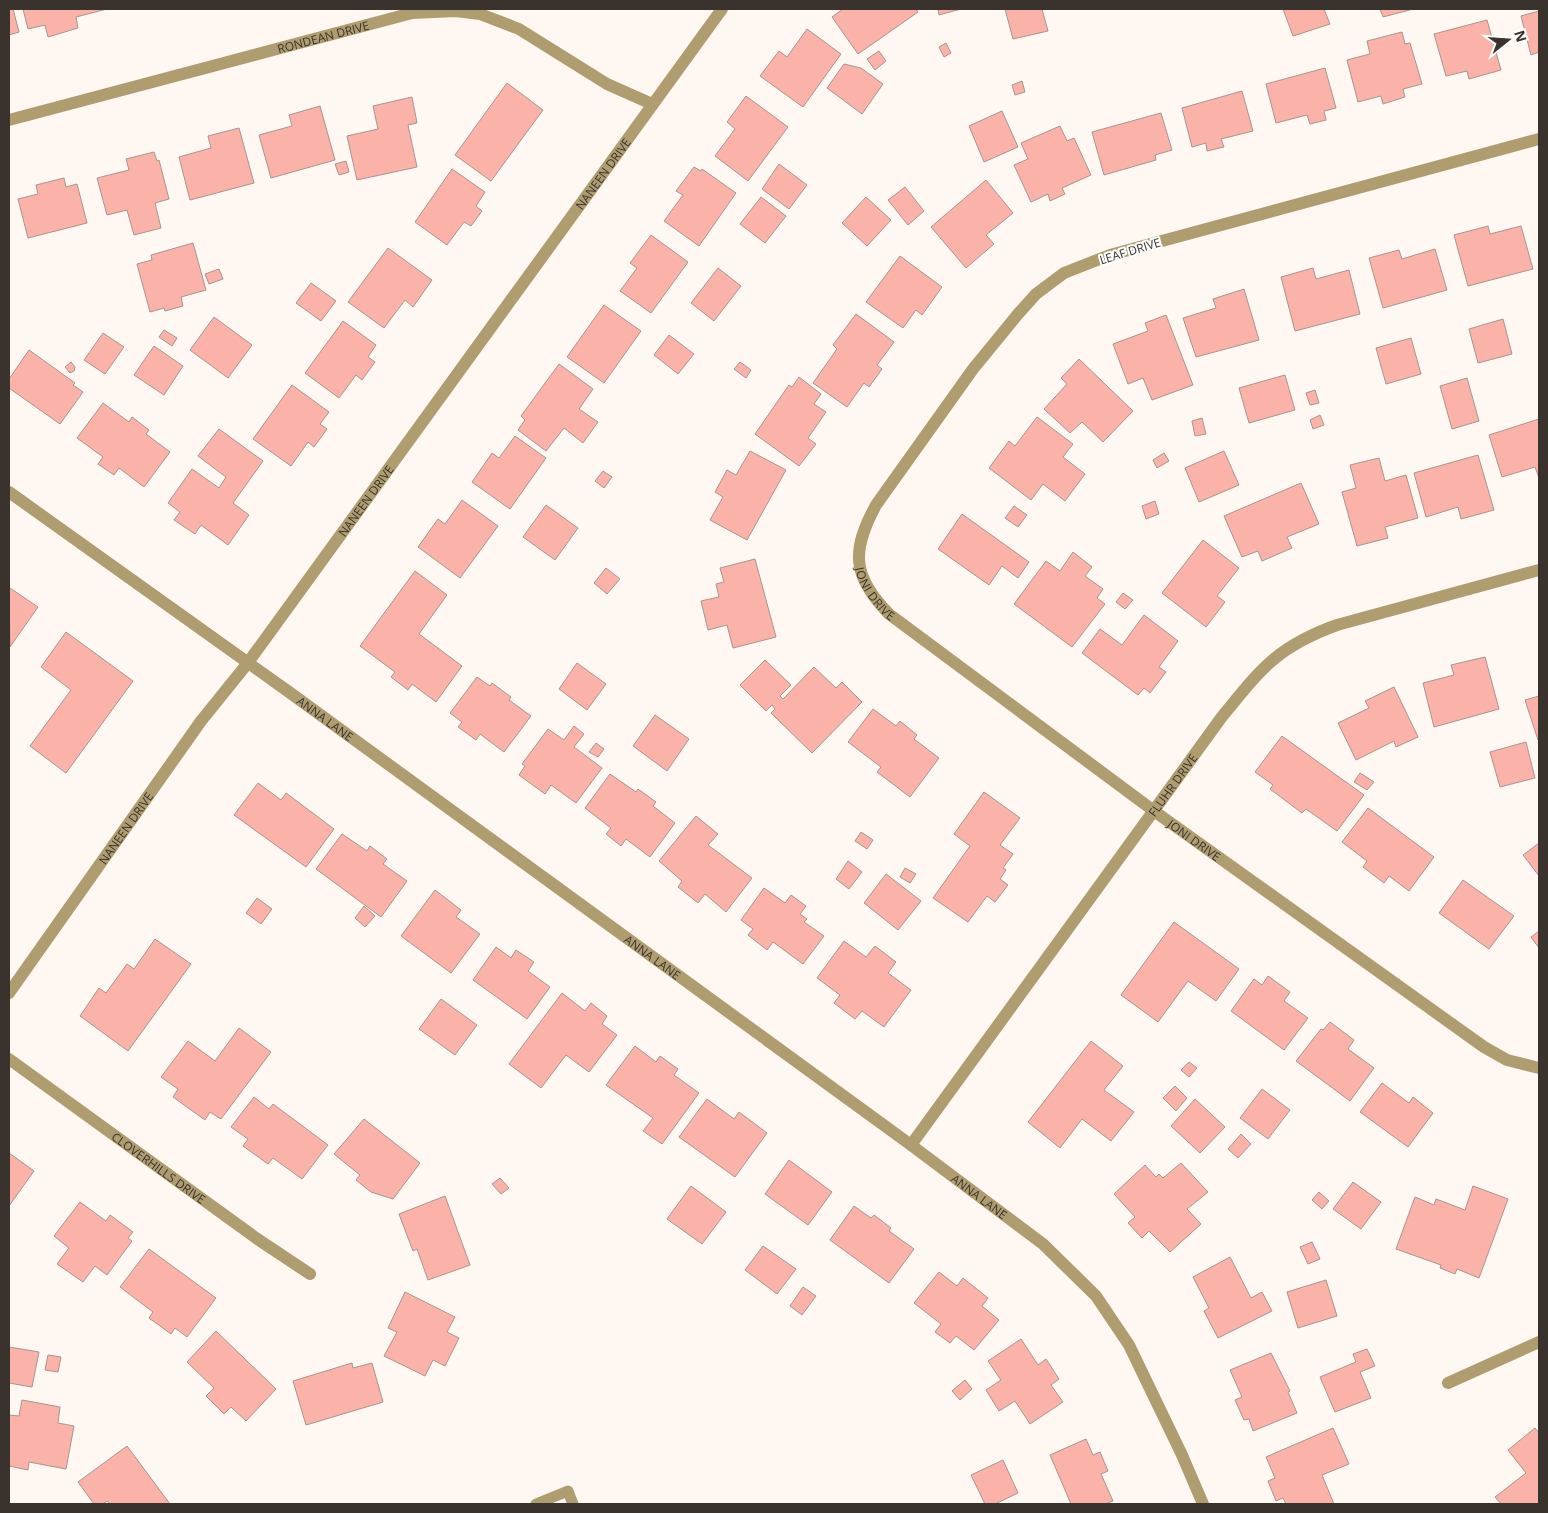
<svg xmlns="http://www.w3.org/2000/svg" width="1548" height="1513" font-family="'Open Sans',sans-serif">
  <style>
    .building { fill: #fbb3a9; stroke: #a99490 }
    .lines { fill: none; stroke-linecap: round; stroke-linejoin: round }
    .service { stroke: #af9d70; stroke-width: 11 }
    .minor { stroke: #af9d70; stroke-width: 12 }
    .labels { text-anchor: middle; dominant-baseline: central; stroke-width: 4; stroke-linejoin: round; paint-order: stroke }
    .street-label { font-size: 12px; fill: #39322d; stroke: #fff }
  </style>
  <rect width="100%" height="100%" fill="#fef7f2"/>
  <path class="building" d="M9 9H13L19 32 9 35Z
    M23 9H107L76 17 78 28 48 37 45 25 28 29Z
    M843 9H916L918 12 858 54 832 17Z
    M938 9H961L939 15Z
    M1005 9H1042L1048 31 1013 39Z
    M1283 9H1324L1330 24 1293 36Z
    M1380 9H1413L1383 17Z
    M1539 11V52L1531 55 1521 16Z
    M1487 20 1501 70 1469 79 1467 71 1446 76 1434 34Z
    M807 29 841 54 803 107 760 76 779 51 787 57Z
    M1402 32 1405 44 1410 43 1422 84 1403 89 1405 97 1383 104 1381 96 1358 102 1347 60 1370 54 1367 41Z
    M946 43 951 53 944 57 939 47Z
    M879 51 886 61 875 70 867 59Z
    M844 64 861 68 883 84 862 114 827 88Z
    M1325 68 1336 108 1324 111 1326 120 1310 124 1307 115 1276 123 1266 84Z
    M1022 81 1025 92 1015 95 1012 85Z
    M507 83 543 110 491 181 455 155Z
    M1242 91 1253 131 1221 139 1224 147 1207 151 1206 143 1192 147 1182 108Z
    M746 96 788 127 748 181 715 156 735 129 727 122Z
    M412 97 417 123 408 125 417 167 357 180 347 136 378 129 373 106Z
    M320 106 335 160 271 178 259 135 292 126 289 115Z
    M1002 111 1018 147 984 162 969 126Z
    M1161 113 1172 150 1155 155 1156 160 1104 175 1092 132Z
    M1060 126 1067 141 1074 138 1091 175 1062 188 1065 194 1050 201 1048 194 1031 202 1014 165 1028 159 1021 143Z
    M239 128 254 183 190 200 179 157 211 148 208 136Z
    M154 152 157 161 159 160 169 199 155 203 161 228 134 235 127 210 107 215 97 178 129 170 126 159Z
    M346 161 349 172 339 175 335 164Z
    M779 164 807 185 789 209 762 189Z
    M694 167 701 171 702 169 736 193 699 246 664 221 683 195 676 191Z
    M452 169 485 192 476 206 482 211 471 226 464 222 447 245 415 222Z
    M64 178 66 187 77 184 87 223 28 238 18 199 38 194 36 185Z
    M986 180 1013 213 986 235 994 244 966 268 931 227Z
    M905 187 924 211 908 225 888 200Z
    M761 197 786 216 765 243 740 224Z
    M866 197 891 220 867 246 842 223Z
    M1488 226 1490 234 1521 226 1533 269 1468 286 1454 235Z
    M651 235 688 262 651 313 620 291 637 268 630 263Z
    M193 243 206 290 181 297 183 306 165 311 164 308 150 312 137 264 152 260 151 255Z
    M388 248 432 280 413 307 405 300 384 328 348 302Z
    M1435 249 1447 290 1383 308 1369 258 1399 250 1402 259Z
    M900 256 942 287 922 315 916 310 903 328 866 302Z
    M718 268 741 286 714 321 691 303Z
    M1313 268 1316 279 1349 270 1360 314 1295 331 1281 277Z
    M219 269 223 279 209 284 205 274Z
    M311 283 336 301 321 321 296 303Z
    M1244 289 1259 340 1196 357 1183 318 1216 308 1213 299Z
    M604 305 641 331 604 383 567 357Z
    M856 314 894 342 877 365 882 369 869 387 864 383 847 407 813 383 837 349 833 345Z
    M1166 315 1193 385 1152 400 1143 378 1128 384 1113 344 1148 331 1145 323Z
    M214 317 252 345 228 378 190 350Z
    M1503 319 1512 354 1478 363 1469 329Z
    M343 321 376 345 368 357 375 362 362 380 356 375 339 398 305 373Z
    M164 330 177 338 172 346 159 337Z
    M103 333 124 347 105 374 84 360Z
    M669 335 694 354 678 374 654 355Z
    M1411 338 1421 374 1386 384 1376 348Z
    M154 346 183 366 164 395 134 375Z
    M29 350 75 383 73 385 83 392 60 424 9 388V379Z
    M1079 359 1133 411 1103 442 1082 422 1070 433 1044 409 1067 384 1061 378Z
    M71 362 75 367 74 371 70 373 65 367Z
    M740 362 751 370 746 378 734 369Z
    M559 364 593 389 579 409 598 422 583 443 564 428 546 451 518 430 525 420 521 416Z
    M1285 375 1295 410 1249 423 1239 388Z
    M799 377 821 394 814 404 826 412 808 438 816 444 799 466 755 434 789 385 792 387Z
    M1467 378 1479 421 1452 429 1440 386Z
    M292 385 329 412 320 424 327 429 314 447 308 442 291 466 253 439Z
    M1315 390 1319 403 1310 405 1306 393Z
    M103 403 129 422 132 417 149 430 146 434 170 452 144 487 119 468 114 475 98 464 103 457 77 438Z
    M1320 415 1324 425 1313 429 1310 420Z
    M1037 417 1073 444 1063 457 1085 474 1065 501 1043 484 1031 500 989 468 1009 441 1015 446Z
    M1202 418 1206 434 1195 436 1192 421Z
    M1539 419V478L1535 467 1502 477 1489 435Z
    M219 429 263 461 233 503 249 515 228 545 201 525 195 534 174 520 180 512 168 503 192 469 219 488 226 477 198 456Z
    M515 436 546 458 510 509 472 482 492 453 499 458Z
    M750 451 786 470 747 540 710 520 723 497 715 492 727 470 736 475Z
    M1224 451 1239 485 1199 502 1185 468Z
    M1164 453 1169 461 1157 468 1153 460Z
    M1478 455 1494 510 1461 519 1458 507 1426 517 1414 473Z
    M1379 458 1385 481 1406 475 1418 518 1385 527 1388 538 1357 546 1342 492 1356 488 1350 465Z
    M603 471 612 477 604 488 595 481Z
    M1301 483 1319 524 1287 537 1292 548 1262 561 1258 551 1242 557 1224 516Z
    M462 500 498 526 460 578 418 547 438 519 445 524Z
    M1155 501 1159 514 1146 519 1142 506Z
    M546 505 578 528 555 560 523 537Z
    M1014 506 1027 515 1018 527 1005 518Z
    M962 514 1029 562 1018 578 1002 566 989 585 938 549Z
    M1203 540 1239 568 1217 596 1225 602 1206 627 1162 593Z
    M1073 552 1092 567 1085 576 1103 589 1097 598 1105 604 1072 647 1014 604 1046 561 1060 571Z
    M755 559 776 637 733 648 727 625 708 630 701 601 719 597 716 584 724 582 720 568Z
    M606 568 620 579 607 594 594 583Z
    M415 571 447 595 419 634 462 666 436 702 412 684 408 690 391 677 395 672 360 646Z
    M10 588 38 607 10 647 9 590Z
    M1123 593 1133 600 1125 609 1116 602Z
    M1144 615 1178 641 1159 667 1166 672 1150 693 1144 688 1138 695 1082 653 1100 629 1122 645Z
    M66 632 133 681 66 773 30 746 71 690 41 667Z
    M1485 657 1499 709 1434 727 1423 683 1454 675 1451 665Z
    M765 660 791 685 780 696 783 699 814 667 836 688 842 682 862 702 812 753 771 713 775 709 772 705 766 711 740 685Z
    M577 663 606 684 587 710 559 689Z
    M477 677 490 686 492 683 511 697 509 700 531 716 504 752 480 734 476 740 458 727 462 722 450 713Z
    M1394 687 1418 737 1396 747 1394 741 1356 760 1338 723 1369 708 1365 701Z
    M1539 696V740H1538L1525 700Z
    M873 709 896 726 900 721 917 735 914 739 939 758 910 797 877 772 881 767 848 742Z
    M655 715 689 739 667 771 633 746Z
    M574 726 584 734 574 747 602 768 576 803 551 785 545 794 519 775 525 766 522 764 548 729 564 740Z
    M1282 736 1364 795 1337 831 1306 809 1302 813 1270 789 1273 785 1255 772Z
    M1526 742 1535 778 1500 787 1490 752Z
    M596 743 604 749 598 757 589 752Z
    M1360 773 1374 782 1367 790 1354 782Z
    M610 774 636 792 638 789 656 802 653 806 675 823 650 857 626 839 621 846 606 834 611 828 585 808Z
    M258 783 281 800 286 793 334 829 306 867 234 815Z
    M984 792 1020 818 1000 845 1013 854 1003 868 1006 870 1000 879 1008 885 995 902 987 896 968 922 933 898 970 846 954 834Z
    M1368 808 1434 857 1409 891 1389 876 1384 883 1363 867 1367 861 1342 842Z
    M696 816 718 834 708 845 752 878 726 912 705 894 698 903 678 887 682 881 659 861Z
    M861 832 873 840 867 849 855 841Z
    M342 834 367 851 370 846 387 859 383 864 407 881 381 917 316 869Z
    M1539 843V876L1523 855Z
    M848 861 862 872 849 889 836 879Z
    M905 868 916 874 910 883 900 877Z
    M886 874 921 901 898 930 864 903Z
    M1463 880 1514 916 1489 949 1439 913Z
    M764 888 785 903 791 895 806 906 800 914 807 919 804 922 824 936 803 964 773 942 767 950 748 935 753 929 741 920Z
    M435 890 461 910 456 917 480 934 451 973 401 936Z
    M257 898 272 909 261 924 246 913Z
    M364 906 375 916 365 927 355 918Z
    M1174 922 1239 969 1216 1001 1188 981 1158 1022 1121 995Z
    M1539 931V948L1531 937Z
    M155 939 191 964 128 1051 80 1016 99 988 106 993 127 964 134 969Z
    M844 941 866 957 875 946 896 962 888 973 911 990 884 1027 862 1011 855 1019 834 1003 840 995 817 978Z
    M496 947 511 958 516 950 534 962 528 971 550 987 527 1019 473 980Z
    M1268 976 1290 992 1284 1001 1308 1018 1284 1050 1231 1011 1254 979 1262 985Z
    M562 993 585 1011 591 1003 607 1016 602 1024 617 1035 589 1072 566 1055 541 1088 509 1064Z
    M441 999 477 1025 455 1055 419 1029Z
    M1330 1022 1354 1040 1348 1049 1374 1068 1350 1101 1296 1061 1321 1029 1323 1030Z
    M239 1028 271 1052 221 1119 210 1112 205 1120 173 1097 178 1089 161 1077 188 1041 215 1061Z
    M1091 1041 1123 1066 1104 1090 1134 1112 1111 1141 1082 1119 1060 1148 1028 1122Z
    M635 1046 656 1062 660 1056 678 1069 674 1075 699 1093 662 1144 643 1131 653 1118 606 1085Z
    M1189 1062 1197 1068 1189 1077 1181 1070Z
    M1382 1083 1409 1103 1413 1097 1433 1113 1408 1147 1360 1112Z
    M1175 1086 1187 1098 1176 1111 1163 1098Z
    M1262 1089 1290 1110 1268 1139 1240 1118Z
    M254 1097 269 1109 273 1104 328 1145 302 1179 273 1158 268 1164 243 1146 248 1139 231 1127Z
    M707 1099 734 1119 739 1112 767 1133 735 1177 679 1137Z
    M1195 1099 1225 1127 1200 1153 1171 1126Z
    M364 1119 420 1163 393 1199 371 1192 356 1180 360 1175 334 1154Z
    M1241 1134 1251 1144 1238 1158 1228 1149Z
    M9 1153 34 1171 9 1206Z
    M789 1160 832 1192 808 1225 765 1194Z
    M1181 1163 1208 1192 1187 1209 1201 1224 1170 1252 1149 1231 1142 1238 1128 1223 1135 1217 1114 1194 1145 1165 1156 1177 1159 1174 1163 1178Z
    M500 1178 509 1188 501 1194 492 1184Z
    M1353 1182 1381 1202 1361 1229 1333 1209Z
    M691 1186 726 1212 702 1244 667 1219Z
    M1473 1186 1508 1199 1479 1278 1457 1269 1455 1274 1440 1268 1441 1265 1396 1249 1415 1197 1434 1205 1436 1199 1465 1210Z
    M1319 1192 1329 1201 1322 1209 1312 1200Z
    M445 1196 470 1265 428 1280 417 1249 413 1251 399 1214Z
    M80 1202 106 1221 110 1215 133 1232 128 1238 132 1241 107 1275 95 1266 83 1282 57 1264 69 1248 54 1236Z
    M854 1206 871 1218 874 1215 891 1228 889 1231 914 1249 889 1283 830 1240Z
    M1312 1242 1320 1259 1308 1264 1300 1247Z
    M763 1246 796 1269 777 1294 745 1270Z
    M149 1249 216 1298 187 1337 175 1328 171 1334 149 1318 153 1312 120 1287Z
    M1230 1257 1251 1298 1262 1292 1272 1311 1218 1338 1204 1311 1209 1308 1193 1277Z
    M939 1272 957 1286 963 1278 988 1298 982 1306 999 1320 974 1350 956 1336 950 1343 935 1332 941 1324 914 1303Z
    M1326 1280 1337 1316 1298 1328 1287 1292Z
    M803 1287 816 1296 802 1315 790 1306Z
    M405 1292 455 1317 447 1332 459 1338 445 1366 433 1360 425 1376 384 1356 397 1332 388 1328Z
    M216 1331 276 1389 246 1421 231 1407 224 1414 206 1396 214 1388 187 1362Z
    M1021 1339 1038 1365 1046 1359 1059 1379 1051 1385 1063 1402 1030 1424 1015 1401 999 1411 986 1390 1001 1380 988 1361Z
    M9 1347 39 1352 32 1387 9 1383Z
    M1367 1349 1375 1366 1360 1372 1371 1398 1335 1412 1320 1377 1356 1362 1353 1354Z
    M1271 1353 1290 1391 1288 1392 1297 1413 1253 1431 1249 1419 1244 1420 1235 1400 1242 1397 1230 1370Z
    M48 1355 61 1357 58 1372 45 1370Z
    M352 1363 353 1368 372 1363 383 1402 306 1425 293 1381Z
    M965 1380 972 1389 960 1400 952 1391Z
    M22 1400 60 1407 58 1423 74 1426 66 1469 29 1462 28 1470 9 1466V1415L19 1416Z
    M1333 1428 1349 1464 1322 1475 1334 1504H1286L1283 1498 1276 1501 1268 1481 1275 1478 1266 1457Z
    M1535 1428 1539 1433V1504H1501L1495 1497 1526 1473 1508 1450Z
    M1086 1439 1093 1455 1100 1452 1108 1471 1101 1474 1113 1501 1105 1504H1071L1050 1455Z
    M127 1446 170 1504H110L107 1501 103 1504H94L78 1482Z
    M1003 1460 1018 1493 995 1504H985L971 1475Z"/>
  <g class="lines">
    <path class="service" d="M536 1504 568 1491 573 1504"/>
    <g class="minor">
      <path id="s1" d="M9 120 412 13 456 11 480 14 519 29 607 84 652 104"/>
      <path id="s2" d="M1539 139 1110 255 1064 273 1036 294 1018 314 973 369 876 505C851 551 852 576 889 614L1154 811 1484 1047 1507 1060 1539 1068"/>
      <path id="s3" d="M9 492 289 692 911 1145 1043 1244 1096 1296 1129 1345 1182 1455 1203 1504"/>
      <path id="s4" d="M9 993 201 721 247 664 722 9"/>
      <path id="s5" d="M9 1059 256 1238 310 1274"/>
      <path id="s6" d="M911 1145 1221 718C1260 670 1276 647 1337 625L1539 570"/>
      <path d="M1448 1383 1539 1342"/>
    </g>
  </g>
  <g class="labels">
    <g class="street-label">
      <text stroke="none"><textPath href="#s1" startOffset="325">RONDEAN DRIVE</textPath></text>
      <text stroke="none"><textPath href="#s4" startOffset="1012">NANEEN DRIVE</textPath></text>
      <text transform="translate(1130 251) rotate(-17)">LEAF DRIVE</text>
      <text stroke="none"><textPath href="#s4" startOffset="608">NANEEN DRIVE</textPath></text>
      <text stroke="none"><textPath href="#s2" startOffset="890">JONI DRIVE</textPath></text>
      <text stroke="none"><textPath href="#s3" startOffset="389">ANNA LANE</textPath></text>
      <text stroke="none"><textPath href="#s6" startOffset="445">FLUHR DRIVE</textPath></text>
      <text stroke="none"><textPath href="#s4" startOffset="202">NANEEN DRIVE</textPath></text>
      <text stroke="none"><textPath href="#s2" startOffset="1295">JONI DRIVE</textPath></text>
      <text stroke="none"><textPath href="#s3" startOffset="794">ANNA LANE</textPath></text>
      <text stroke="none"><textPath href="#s5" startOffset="185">CLOVERHILLS DRIVE</textPath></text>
      <text stroke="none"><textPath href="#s3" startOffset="1199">ANNA LANE</textPath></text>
    </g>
  </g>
  <rect width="1548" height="1513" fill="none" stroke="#39322d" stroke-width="20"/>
  <g transform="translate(1508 40) rotate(73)" stroke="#ffffff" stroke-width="4" paint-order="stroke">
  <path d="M0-4L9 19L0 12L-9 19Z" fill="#39322d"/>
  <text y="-8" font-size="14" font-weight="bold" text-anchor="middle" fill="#39322d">N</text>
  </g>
</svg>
